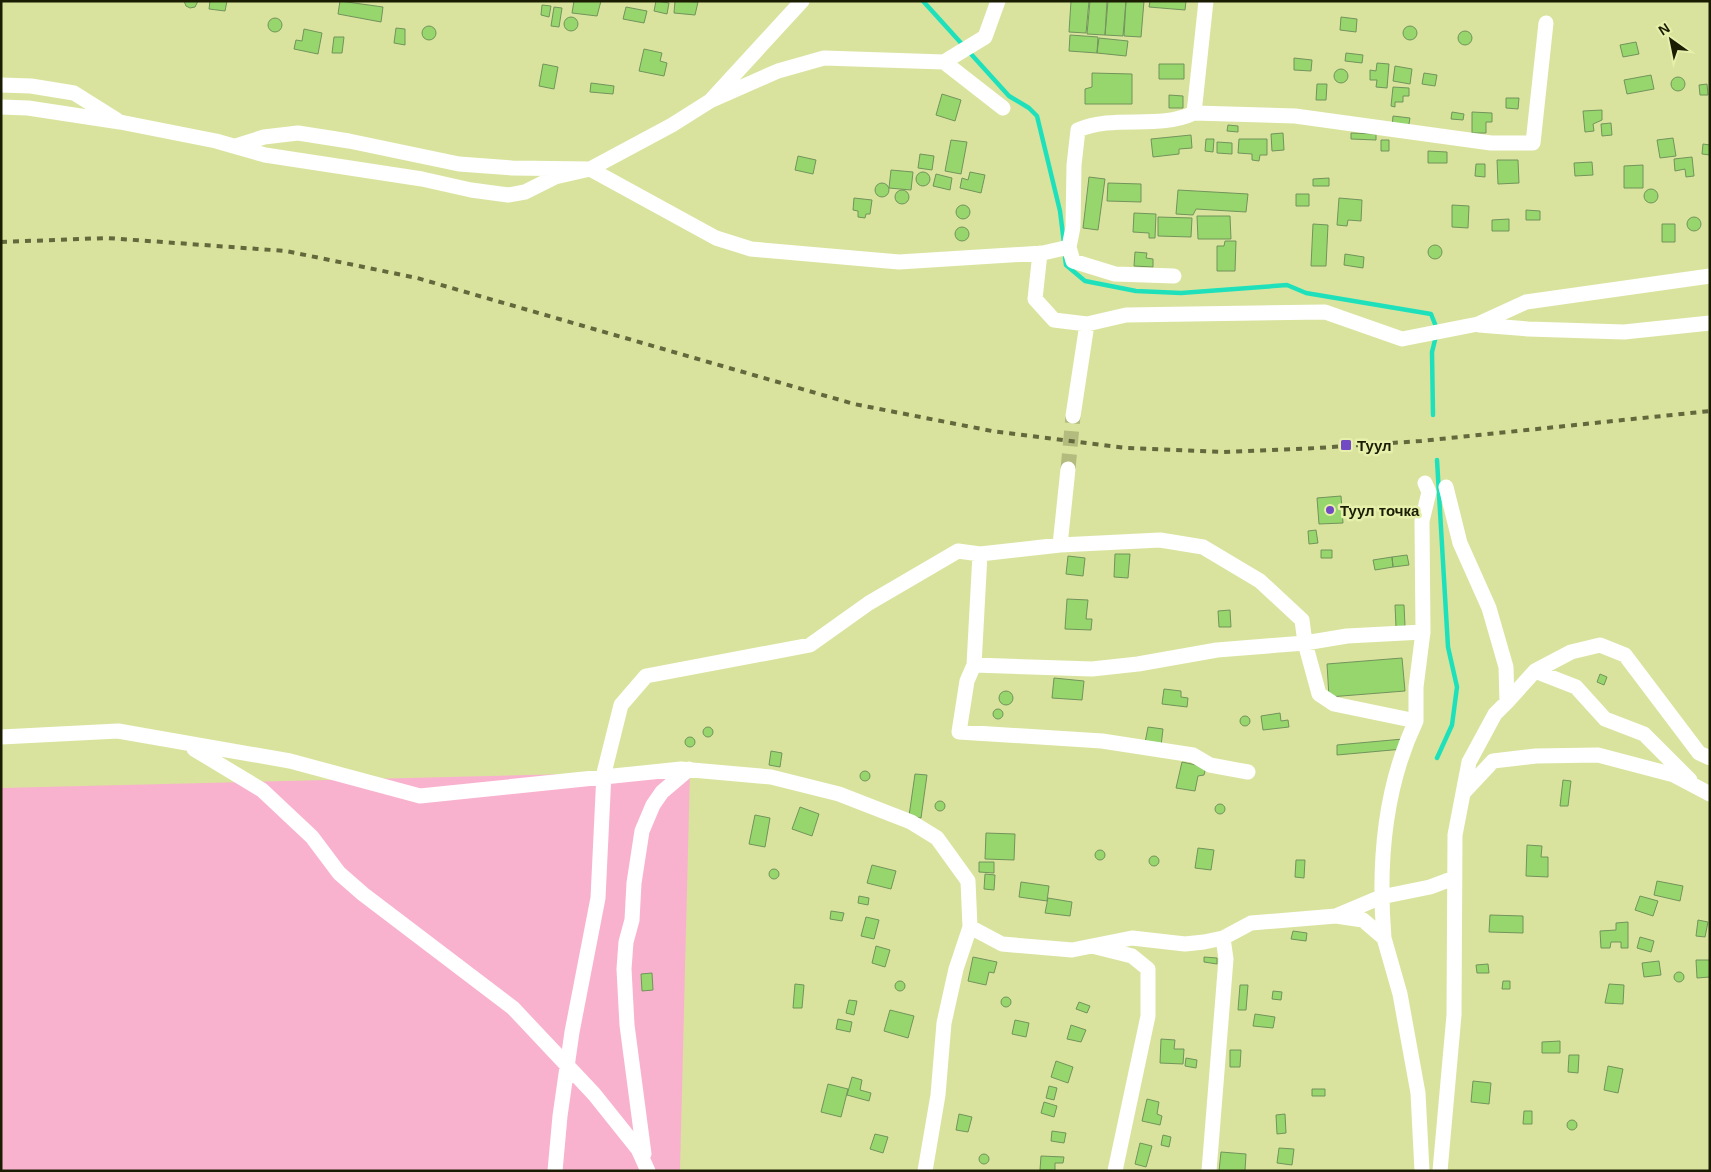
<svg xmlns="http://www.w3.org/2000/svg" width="1711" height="1172" font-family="Arial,sans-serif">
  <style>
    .green { fill: #f9b2ce }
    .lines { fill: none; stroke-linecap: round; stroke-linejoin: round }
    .stream { stroke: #1ee1bb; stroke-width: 4.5 }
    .building { fill: #97d56d; stroke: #71945b }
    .minor-tunnel { stroke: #b4bb7f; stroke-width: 15; stroke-dasharray: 15 8; stroke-linecap: butt }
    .minor { stroke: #fff; stroke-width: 15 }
    .rail { stroke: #63683d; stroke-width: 4; stroke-dasharray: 6 6; stroke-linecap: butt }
    .poi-dot { fill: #724bc4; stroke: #e7f0ab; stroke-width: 2 }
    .labels { text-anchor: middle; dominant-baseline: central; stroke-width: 5; stroke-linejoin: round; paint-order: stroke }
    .poi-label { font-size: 15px; font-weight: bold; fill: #1b1d03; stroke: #e7f0ab; text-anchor: start }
  </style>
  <rect width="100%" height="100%" fill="#dae39e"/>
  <path class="green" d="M690 771 680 1171H1V788Z"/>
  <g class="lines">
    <path class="stream" d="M923 1 1009 96 1029 108 1037 116 1060 211 1064 243
      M1065 258 1066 265 1085 281 1136 291 1181 293 1287 285 1306 293 1431 314 1437 329
      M1433 415 1432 352 1436 336
      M1437 460 1448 647 1457 687 1452 725 1437 758"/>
  </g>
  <path class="building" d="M184 1H198L195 7 190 8 186 6Z
    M210 1H227L225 11 209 9Z
    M340 1 383 7 381 22 338 14Z
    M574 1H601L597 16 572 13Z
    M656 1 669 3 667 14 654 11Z
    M675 1 698 2 695 15 674 13Z
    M1071 1H1089L1086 33 1069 32Z
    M1090 1H1107L1105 35 1087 34Z
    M1108 1H1126L1123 36 1105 35Z
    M1126 1H1144L1141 37 1124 36Z
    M1150 1H1186L1185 10 1149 7Z
    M542 5 551 6 549 17 541 15Z
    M554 7 562 8 559 27 551 26Z
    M626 7 647 11 644 23 623 19Z
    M564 24a7 7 0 1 1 14 0a7 7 0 1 1-14 0Z
    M1341 17 1357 19 1356 32 1340 30Z
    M268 25a7 7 0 1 1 14 0a7 7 0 1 1-14 0Z
    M422 33a7 7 0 1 1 14 0a7 7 0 1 1-14 0Z
    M1403 33a7 7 0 1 1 14 0a7 7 0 1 1-14 0Z
    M396 28 405 29V45L394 43Z
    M304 29 322 33 318 54 294 49 296 40 302 41Z
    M1458 38a7 7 0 1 1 14 0a7 7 0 1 1-14 0Z
    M1070 35 1098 37 1097 53 1069 51Z
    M334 37H344L342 53H332Z
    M1099 38 1128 41 1126 56 1097 53Z
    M1636 42 1639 54 1623 57 1620 45Z
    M644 49 662 53 660 61 667 63 664 76 639 71Z
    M1346 53 1363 55 1362 63 1345 61Z
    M1294 58 1312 60 1311 71 1294 70Z
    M1377 63 1389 64 1387 88 1376 87 1377 80H1370V70L1376 71Z
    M543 64 558 67 554 89 539 86Z
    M1159 64H1184V79H1159Z
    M1395 66 1412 69 1410 84 1393 81Z
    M1334 76a7 7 0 1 1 14 0a7 7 0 1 1-14 0Z
    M1092 73 1132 74V104H1085V89L1092 87Z
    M1424 73 1437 75 1435 86 1422 84Z
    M1651 75 1654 89 1627 94 1624 80Z
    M1671 84a7 7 0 1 1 14 0a7 7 0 1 1-14 0Z
    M591 83 614 86 613 94 590 92Z
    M1317 84H1327L1326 100H1316Z
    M1707 84 1708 95H1700L1699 85Z
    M1393 87 1409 88V96H1403V102H1395V107L1391 106Z
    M942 94 961 100 955 121 936 115Z
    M1169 95 1183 96V108H1169Z
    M1506 98H1519L1518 109 1506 108Z
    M1602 110V120L1593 124 1594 131 1585 132 1583 111Z
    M1452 112 1464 114 1463 120 1451 119Z
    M1472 112 1492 113V122H1486V133H1472Z
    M1393 116 1410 118 1408 130 1392 127Z
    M1611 123 1612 135 1602 136 1601 124Z
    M1228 125 1238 126V132L1227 131Z
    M1283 133 1284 150 1272 151 1271 134Z
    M1351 133 1376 134V140L1351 139Z
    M1191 135 1192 148 1179 149V154L1153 157 1151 139Z
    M1673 138 1676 156 1660 158 1657 140Z
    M1206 139H1214L1213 152 1205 151Z
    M1239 139H1267V155H1260L1259 161 1252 160V154L1238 153Z
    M951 140 967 142 961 174 945 171Z
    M1381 140H1389V151H1381Z
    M1217 142 1232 143V154L1217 153Z
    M1703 144 1710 145V155L1702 154Z
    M1428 151 1447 152V163H1428Z
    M920 154 934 156 932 170 918 168Z
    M798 156 816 160 813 174 795 170Z
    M1692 157 1694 176 1686 177 1685 169 1675 171 1674 159Z
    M1497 160H1518L1519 183 1498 184Z
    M1592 162 1593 175 1575 176 1574 163Z
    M1476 164H1485V177L1475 176Z
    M1643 165V188H1624V166Z
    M891 170 913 172 911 190 889 188Z
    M916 179a7 7 0 1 1 14 0a7 7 0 1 1-14 0Z
    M970 172 985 175 981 193 960 188 962 178 968 180Z
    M936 174 952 178 950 190 933 186Z
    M1089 177 1105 179 1098 230 1083 228Z
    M1329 178V186H1313V179Z
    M875 190a7 7 0 1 1 14 0a7 7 0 1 1-14 0Z
    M1108 183 1141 184V202L1107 201Z
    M1644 196a7 7 0 1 1 14 0a7 7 0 1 1-14 0Z
    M895 197a7 7 0 1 1 14 0a7 7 0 1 1-14 0Z
    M1178 190 1248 194 1246 212 1196 209 1193 215 1176 214Z
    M1296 194H1309V206H1296Z
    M854 198 872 200 870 214H866L865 218 858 217V211L853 210Z
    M1339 198 1362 200 1361 221 1348 220 1347 226 1337 225Z
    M956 212a7 7 0 1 1 14 0a7 7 0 1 1-14 0Z
    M1452 205 1469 206 1468 228 1452 227Z
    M1526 210 1540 211V220H1526Z
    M1134 213 1156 214 1155 238H1149V233L1133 232Z
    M1197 216H1230L1231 239H1198Z
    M1687 224a7 7 0 1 1 14 0a7 7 0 1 1-14 0Z
    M1158 217 1192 218 1191 237 1158 236Z
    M1509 219V231H1492V220Z
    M1313 224 1328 225 1326 266H1311Z
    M1662 224H1675V242H1662Z
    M955 234a7 7 0 1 1 14 0a7 7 0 1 1-14 0Z
    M1225 241H1236L1235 271H1217V246H1224Z
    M1428 252a7 7 0 1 1 14 0a7 7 0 1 1-14 0Z
    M1135 252 1147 253 1146 258 1153 259V267L1134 266Z
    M1345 254 1364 257 1363 268 1344 265Z
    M1341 496 1343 523 1319 524 1317 498Z
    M1316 530 1318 543 1309 544 1308 531Z
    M1321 550H1332V558H1321Z
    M1115 554H1130L1128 578 1114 577Z
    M1407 555 1409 565 1393 567 1392 557Z
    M1068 556 1085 558 1083 576 1066 574Z
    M1392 557 1393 567 1375 570 1373 560Z
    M1067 599 1088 600 1086 619H1092L1091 630 1065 629Z
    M1395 605H1404L1405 626 1396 627Z
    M1230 610 1231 627H1219L1218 611Z
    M1402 658 1405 691 1329 697 1327 664Z
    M1600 674 1607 677 1604 685 1597 682Z
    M1054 678 1084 681 1082 700 1052 698Z
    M1164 689 1181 691V697L1188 698 1187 707 1162 704Z
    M999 698a7 7 0 1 1 14 0a7 7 0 1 1-14 0Z
    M993 714a5 5 0 1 1 10 0a5 5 0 1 1-10 0Z
    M1280 713 1281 721 1288 720 1289 727 1263 730 1261 716Z
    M1240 721a5 5 0 1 1 10 0a5 5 0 1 1-10 0Z
    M703 732a5 5 0 1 1 10 0a5 5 0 1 1-10 0Z
    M1148 727 1163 729 1161 746 1145 743Z
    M685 742a5 5 0 1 1 10 0a5 5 0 1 1-10 0Z
    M1403 739V749L1337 755V745Z
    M771 751 782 753 780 767 769 765Z
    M1182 762 1206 767 1204 775 1198 776 1195 791 1176 788Z
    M860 776a5 5 0 1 1 10 0a5 5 0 1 1-10 0Z
    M915 774 927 775 921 818 909 816Z
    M1563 780 1571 781 1568 806H1560Z
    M935 806a5 5 0 1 1 10 0a5 5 0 1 1-10 0Z
    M1215 809a5 5 0 1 1 10 0a5 5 0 1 1-10 0Z
    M800 807 819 814 812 836 792 829Z
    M755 815 770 818 765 847 749 844Z
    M986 833 1015 834 1014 860 985 859Z
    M1527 845 1542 846 1541 857H1548V877L1526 876Z
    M1198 848 1214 850 1211 870 1195 868Z
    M1095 855a5 5 0 1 1 10 0a5 5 0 1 1-10 0Z
    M1149 861a5 5 0 1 1 10 0a5 5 0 1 1-10 0Z
    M1296 860H1305L1304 878 1295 877Z
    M979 862H994V873L979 872Z
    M872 865 896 871 891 889 867 883Z
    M769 874a5 5 0 1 1 10 0a5 5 0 1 1-10 0Z
    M985 874 995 875 994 890 984 889Z
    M1657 881 1683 886 1680 901 1654 895Z
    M1021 882 1049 886 1047 901 1019 897Z
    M859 896 869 898 868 905 858 903Z
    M1640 896 1658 901 1653 916 1635 910Z
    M1048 898 1072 902 1070 916 1045 913Z
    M831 911 844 913 842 921 830 919Z
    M1490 915 1523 916V933L1489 932Z
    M866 917 879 920 874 939 861 936Z
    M1698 920 1708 922 1705 937 1696 936Z
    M1628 922V948H1621V942H1611L1610 948H1601L1600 931 1616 930V923Z
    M1293 931 1307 933 1306 941 1291 939Z
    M1640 937 1654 941 1651 952 1637 948Z
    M876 946 890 950 885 967 872 963Z
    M973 957 997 962 994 973 989 972 986 985 968 981Z
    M1204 957 1217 958V964L1204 962Z
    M1696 960H1710V977L1697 978Z
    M1659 961 1661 975 1644 977 1642 963Z
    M1488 964 1489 973H1477L1476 965Z
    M1674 977a5 5 0 1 1 10 0a5 5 0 1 1-10 0Z
    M652 973 653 990 642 991 641 974Z
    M1503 981H1510V989H1502Z
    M895 986a5 5 0 1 1 10 0a5 5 0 1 1-10 0Z
    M795 984 804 985 802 1008H793Z
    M1609 984 1624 985 1623 1004 1605 1003Z
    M1240 985H1248L1246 1010H1238Z
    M1273 991 1282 992 1281 1000 1272 999Z
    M1001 1002a5 5 0 1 1 10 0a5 5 0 1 1-10 0Z
    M849 1000 857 1001 854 1015 846 1013Z
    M1079 1002 1090 1006 1087 1013 1076 1009Z
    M890 1010 914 1016 908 1038 884 1031Z
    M1255 1014 1275 1017 1273 1028 1253 1026Z
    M838 1019 852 1022 850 1032 836 1029Z
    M1015 1020 1029 1023 1026 1037 1012 1034Z
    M1071 1025 1086 1030 1081 1042 1067 1039Z
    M1161 1039 1175 1040 1174 1049H1184L1183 1064 1160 1063Z
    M1560 1041V1053H1542V1042Z
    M1230 1050H1241L1240 1067H1230Z
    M1569 1055H1579L1578 1073 1568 1072Z
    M1186 1058 1197 1060 1196 1068 1185 1066Z
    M1056 1061 1073 1067 1068 1083 1051 1077Z
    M1608 1066 1623 1069 1618 1093 1604 1090Z
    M852 1077 862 1080 860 1090 871 1093 869 1101 847 1095Z
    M1473 1081 1491 1083 1489 1104 1471 1102Z
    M828 1084 848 1089 841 1117 821 1112Z
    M1049 1086 1057 1088 1054 1100 1046 1098Z
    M1312 1089H1325V1096H1312Z
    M1147 1099 1159 1102 1157 1114 1162 1116 1160 1125 1142 1121Z
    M1044 1102 1057 1106 1054 1117 1041 1113Z
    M1524 1111H1532V1124H1523Z
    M959 1114 972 1117 968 1132 956 1130Z
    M1285 1114 1286 1133 1277 1134 1276 1115Z
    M1567 1125a5 5 0 1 1 10 0a5 5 0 1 1-10 0Z
    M1052 1131 1066 1133 1064 1143 1051 1141Z
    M875 1134 888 1137 883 1153 870 1149Z
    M1163 1135 1171 1137 1169 1147 1161 1145Z
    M1140 1143 1152 1146 1146 1167 1135 1164Z
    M1279 1148 1294 1149 1292 1165 1277 1163Z
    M1221 1152 1246 1154 1245 1171H1219Z
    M979 1159a5 5 0 1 1 10 0a5 5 0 1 1-10 0Z
    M1041 1156 1064 1157 1063 1163H1055V1170H1040Z"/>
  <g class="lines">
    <path class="minor-tunnel" d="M1068 469 1073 416"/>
    <path class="minor" d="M944 62 985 37 998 1
      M1 85 31 86 74 93 117 120
      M711 100 802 1
      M1 107 28 108 120 122 216 141 265 155 422 179 471 190 508 195 525 192 555 177 590 169 672 125 710 101 778 71 824 58 944 62 1003 108
      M1194 113 1295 116 1491 143H1533L1546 23
      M236 146 264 137 298 133 349 141 459 164 512 168 590 169 716 238 751 249 899 262 1043 253 1069 247
      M1040 253 1035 299 1054 320 1087 324 1126 315 1325 312 1402 339 1478 324 1526 302 1710 276
      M1174 276 1115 274 1073 261 1069 247 1073 227 1074 165 1078 130C1115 114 1158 130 1194 113L1206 1
      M1479 325 1528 329 1624 332 1710 323
      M1073 416 1087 324
      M1060 545 1068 469
      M974 665 1092 669 1138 664 1217 650 1305 643 1319 694 1334 704 1416 721C1384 788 1378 865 1384 938
      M1535 671 1576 687 1605 719 1644 734 1690 780
      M1507 702 1535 671 1571 652 1600 645 1625 655 1699 753 1710 758
      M1416 721V687L1423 632 1422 521 1429 492 1425 483
      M1 737 118 731 290 761 420 796 681 769 771 777 839 794 911 822 937 838 968 881 970 927 956 969 944 1023 938 1095 925 1171
      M194 749 262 790 312 837 339 873 363 894 513 1008 594 1094 638 1149 648 1171
      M1248 772 1210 765 1193 755 1102 741 959 732 967 681 974 665 980 554 1060 545 1160 540 1203 547 1260 581 1302 620 1305 643 1347 636 1423 632
      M1463 793 1493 761 1536 756 1598 755 1674 775 1710 794
      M1336 916 1381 897 1430 887 1454 878
      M970 927 1002 944 1072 950 1132 938 1185 944 1204 942 1223 938 1251 923 1336 916 1363 920 1384 938 1400 994 1418 1093 1422 1171
      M1096 947 1132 956 1148 969V1016L1115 1171
      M644 1154 627 1025 624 969 626 942 632 920 634 883 642 831 653 805 662 792 689 769
      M555 1171 560 1116 572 1032 598 898 604 773 621 705 646 676 810 645 869 603 958 551 980 554
      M1209 1171 1226 959 1223 938
      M1440 1171 1454 1015 1455 835 1469 762 1495 714 1507 702 1506 667 1489 608 1460 543 1446 487"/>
    <path class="rail" d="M1 242 107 238 286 251 417 278 854 404 992 431 1127 448 1223 452 1317 448 1421 441 1710 411"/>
  </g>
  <g class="poi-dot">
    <rect x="1340" y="439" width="12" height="12" rx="2.5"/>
    <circle cx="1330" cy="510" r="5"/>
  </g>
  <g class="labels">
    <g class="poi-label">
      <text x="1357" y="445">Туул</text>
      <text x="1340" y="510">Туул точка</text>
    </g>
  </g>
  <rect width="1711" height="1172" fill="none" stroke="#1b1d03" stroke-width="5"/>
  <g transform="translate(1671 40) rotate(327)" stroke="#e7f0ab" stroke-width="4" paint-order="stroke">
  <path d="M0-4L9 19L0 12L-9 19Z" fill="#1b1d03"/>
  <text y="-8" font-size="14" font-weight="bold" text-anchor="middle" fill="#1b1d03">N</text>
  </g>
</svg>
